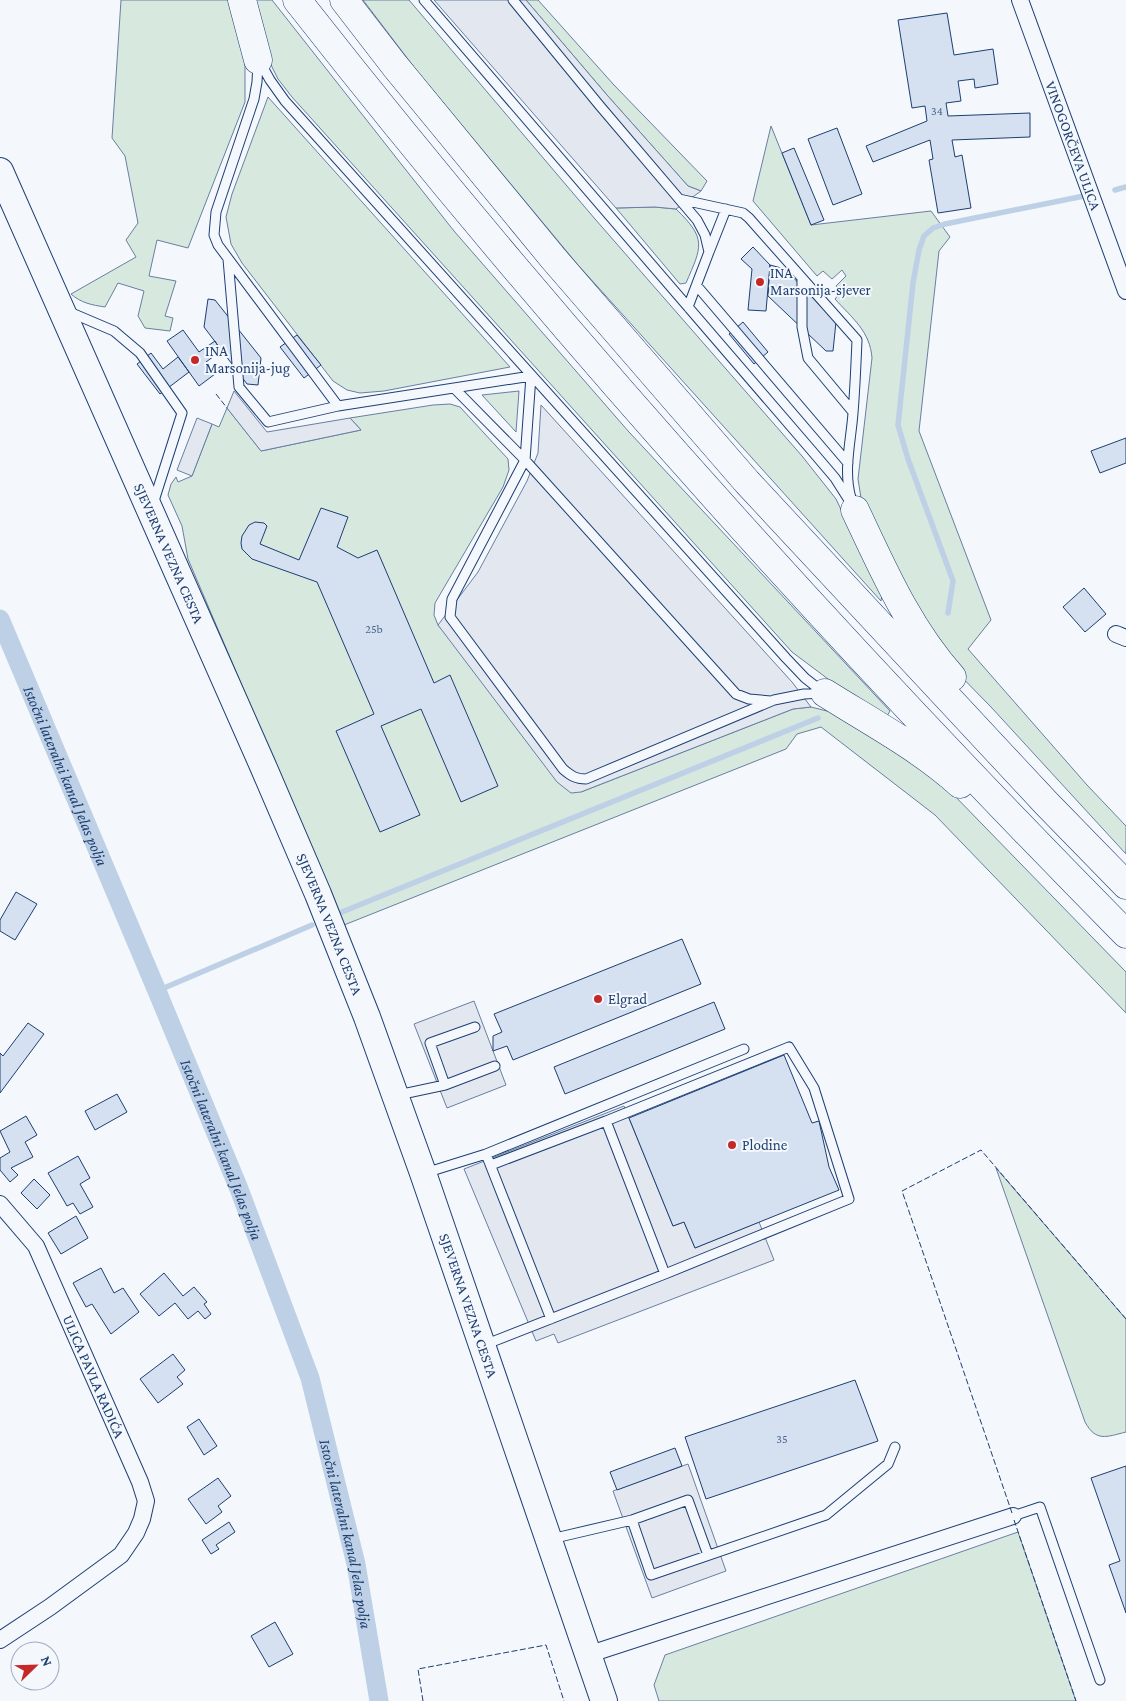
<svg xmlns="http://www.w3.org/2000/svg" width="1126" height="1701" font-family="'Crimson Pro',serif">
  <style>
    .green { fill: #d7e8df; stroke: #687fa3 }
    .parking { fill: #e3e8f0; stroke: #687fa3 }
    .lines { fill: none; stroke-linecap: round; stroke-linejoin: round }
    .stream { stroke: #bed0e5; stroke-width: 5.5 }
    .canal { stroke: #bed0e5; stroke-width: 19 }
    .building { fill: #d5e0f0; stroke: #1d3f73 }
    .service-casing { stroke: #1d3f73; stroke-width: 11 }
    .minor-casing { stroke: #1d3f73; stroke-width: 18 }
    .primary-casing { stroke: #1d3f73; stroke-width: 28 }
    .motorway-casing { stroke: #1d3f73; stroke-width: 29 }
    .service { stroke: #f4f7fb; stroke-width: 9 }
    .minor { stroke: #f4f7fb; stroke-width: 16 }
    .primary { stroke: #f4f7fb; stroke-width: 26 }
    .motorway { stroke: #f4f7fb; stroke-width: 28 }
    .fence { stroke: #1d3f73; stroke-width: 1; stroke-dasharray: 6 2.5; stroke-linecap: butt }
    .poi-dot { fill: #c62828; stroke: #f4f7fb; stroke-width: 2 }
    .labels { text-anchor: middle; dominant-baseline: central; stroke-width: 4; stroke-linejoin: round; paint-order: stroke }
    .number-label { font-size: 12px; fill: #4b6792 }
    .street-label { font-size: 15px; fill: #1d3f73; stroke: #f4f7fb }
    .poi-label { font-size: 15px; fill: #1d3f73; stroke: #f4f7fb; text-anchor: start }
    .water-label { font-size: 16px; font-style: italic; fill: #1d3f73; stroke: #f4f7fb }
  </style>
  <rect width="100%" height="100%" fill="#f4f7fb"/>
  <path class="green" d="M121 0H230L245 62V102L188 248 157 240 149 276 176 281 165 316 173 318 170 331 145 328 138 316 144 291 118 283 105 307C92 305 81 303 71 294L136 257 126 240 138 223 125 156 112 138Z
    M251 0H272L454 231 629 432 890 711 884 721 792 652 292 97 278 79 272 67Z
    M363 0H409L595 219 802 456 836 499 882 595 881 601 578 265 417 71Z
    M526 0H538L614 85 707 181 701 191 688 186 607 95Z
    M268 97 510 367 384 391 360 393 347 390 333 381 242 263 231 244 226 217 232 194Z
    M771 126 811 225 931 211 950 237 939 251 919 431 991 620 968 649 1087 785 1126 826V854L991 707 944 659 874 531 861 498 858 479 872 358C870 331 852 318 835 299L841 292 836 286 846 276 842 270 832 279 823 271 817 276 753 201Z
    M655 207 676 209C707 239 702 246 686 283L680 284 616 208Z
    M519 391 516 432 482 395Z
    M450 404 460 407 508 459 509 470 503 487 435 603 434 615 438 625 581 792 793 709 811 707 835 713 864 730 947 788 1126 972V1013L935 815 821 727 797 734 786 749 344 925 188 559 182 526 168 495 171 484 176 477 178 482 192 476 212 424 219 427 227 408 261 451 361 430 350 418 433 405Z
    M996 1168 1126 1319V1432C1106 1437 1096 1442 1085 1422Z
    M1018 1532 1076 1701H659L654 1685 665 1655Z"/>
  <path class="parking" d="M434 0H526L607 95 688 186 701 191 676 209 655 207 616 208Z
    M234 391 267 432 350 418 361 430 261 451 227 408Z
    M541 405 792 682 811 707 793 709 581 792 571 793 557 782 438 625 478 572 527 481 538 453Z
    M197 418 212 424 192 476 177 470Z
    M474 1001 506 1085 447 1108 414 1024Z
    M624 1106 673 1226 684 1222 695 1248 759 1222 774 1260 558 1343 554 1334 536 1341 464 1169Z
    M688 1464 726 1571 652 1598 613 1491Z"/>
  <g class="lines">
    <path class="stream" d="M1115 190 1126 187
      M948 613 953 581 908 459 898 425 913 283 919 250 924 236 933 228 945 224 1084 196
      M342 912 818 718
      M157 991 312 925"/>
    <path class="canal" id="s1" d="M0 619 157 991 239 1189 310 1378 356 1564 379 1701"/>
  </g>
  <path class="building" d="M947 13 954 55 993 49 998 84 975 88 974 79 958 81 961 101 946 103 948 116 1030 113V137L952 140 955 157 962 155 971 208 938 213 929 160 933 159 930 140 873 162 866 146 927 121 925 106 912 108 898 20Z
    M837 128 862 194 833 205 808 139Z
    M794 148 824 220 811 225 782 153Z
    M753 247 770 265 766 311 748 310 752 269 741 259Z
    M770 265 785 269 836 322 833 351H826L768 296Z
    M208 299 215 300 261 358 258 385 247 384 204 327Z
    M743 322 768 352 754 364 729 334Z
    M183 330 199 352 215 341 221 351 206 362 215 374 199 386 167 341Z
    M297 335 321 365 304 378 280 347Z
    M151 353 163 369 178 357 189 372 160 394 137 364Z
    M1126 438V463L1100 473 1091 451Z
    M321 508 348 517 337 547 358 558 377 550 434 683 450 675 498 786 461 802 421 709 381 726 420 815 380 832 336 731 374 714 317 582 252 559 242 549 241 543 242 536 249 525 255 522 264 523 267 526 260 544 299 560Z
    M1084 588 1106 614 1085 632 1063 607Z
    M16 892 37 904 15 940 0 931V920Z
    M682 939 701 984 513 1060 507 1046 493 1051V1036L502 1032 494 1014Z
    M714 1002 725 1029 565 1094 554 1067Z
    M28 1023 44 1034 0 1093V1053L3 1056Z
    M784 1055 812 1123 819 1121 829 1167 839 1190 695 1248 684 1222 673 1226 629 1118Z
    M117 1094 127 1112 95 1130 85 1111Z
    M26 1116 37 1135 25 1142 33 1157 11 1168 18 1175 10 1182 0 1170V1158L10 1152 0 1131Z
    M78 1156 90 1178 80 1184 93 1207 80 1214 73 1203 67 1206 48 1173Z
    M34 1179 50 1195 37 1209 21 1193Z
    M76 1216 88 1238 61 1254 48 1233Z
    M101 1268 114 1293 123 1288 139 1312 111 1334 92 1304 86 1307 73 1283Z
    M164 1273 183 1296 194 1287 207 1302 204 1304 211 1314 205 1319 198 1311 188 1319 175 1303 159 1316 140 1294Z
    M173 1354 185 1370 177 1377 183 1384 158 1403 140 1379Z
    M855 1380 878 1441 706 1499 685 1437Z
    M199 1419 217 1446 204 1455 187 1427Z
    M675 1448 682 1466 617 1490 610 1472Z
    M1126 1466V1613L1109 1565 1120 1561 1091 1478Z
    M218 1478 231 1496 218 1506 222 1512 206 1524 188 1499Z
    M229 1522 235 1532 216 1545 219 1549 211 1554 202 1540Z
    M275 1622 293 1654 269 1667 251 1636Z"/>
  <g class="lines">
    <defs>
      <path id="service" d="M424 0 812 451 835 478 854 508
        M513 0 600 106 697 220 705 235 709 252 688 307
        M258 62 257 82 254 99 216 212 214 235 218 245 338 406 531 376 525 460 452 599 450 617 563 769C571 776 576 779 586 779L774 700 804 694 822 693
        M260 62 270 80 285 101 786 658 805 678 824 693
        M679 199 743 213 749 218 857 340C856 364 855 389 853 413 851 441 843 471 851 498
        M709 252 726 209
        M228 259 239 387 268 422 338 406
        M802 279V327L808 358 853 412
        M697 286 848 463
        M67 311 114 331 140 353 182 413 153 504
        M454 388 525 460 736 694 749 699 771 701
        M445 1085 430 1043 475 1027
        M398 1095 445 1085 495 1066
        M606 1121 789 1047 814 1088 849 1199 665 1274
        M486 1154 744 1049
        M425 1173 486 1154 551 1319
        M484 1345 665 1274 606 1121 491 1165
        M1013 1516 1040 1507 1100 1680
        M632 1520 651 1575 826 1515 888 1464 895 1447
        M551 1539 632 1520 688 1500 708 1555"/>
      <g id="minor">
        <path id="s2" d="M1020 0 1126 291"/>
        <path d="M1116 634 1126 638"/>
        <path id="s3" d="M0 1204 36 1246 140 1482 146 1501 142 1519 136 1533 121 1555 50 1607 0 1640"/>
        <path d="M587 1655 1013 1516"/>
      </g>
      <g id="primary">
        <path id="s4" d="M0 171 263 766 318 894 367 1017 423 1173 604 1701"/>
      </g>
      <path id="motorway" d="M242 0 258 60
        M297 0C554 328 834 638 1126 934
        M344 0 395 66 553 258 747 482 1046 803 1126 885
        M855 510C883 569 908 628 952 677
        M825 693C871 722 920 748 960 784"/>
    </defs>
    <use href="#service" class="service-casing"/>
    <use href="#minor" class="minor-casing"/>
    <use href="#primary" class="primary-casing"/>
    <use href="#motorway" class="motorway-casing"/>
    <use href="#service" class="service"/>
    <use href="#minor" class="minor"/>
    <use href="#primary" class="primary"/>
    <use href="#motorway" class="motorway"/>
    <path class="fence" d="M216 394 227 408
      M1012 1513 902 1191 981 1150 1126 1319
      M1014 1520 1076 1701
      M423 1701 418 1669 546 1645 564 1701"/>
  </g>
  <g class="poi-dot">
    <circle cx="760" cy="282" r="5"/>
    <circle cx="195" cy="360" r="5"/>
    <circle cx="598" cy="999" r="5"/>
    <circle cx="732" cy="1145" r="5"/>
  </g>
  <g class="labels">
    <g class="number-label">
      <text x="937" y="111">34</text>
      <text x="374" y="629">25b</text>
      <text x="782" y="1439">35</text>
    </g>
    <g class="street-label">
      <text stroke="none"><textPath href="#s2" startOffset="155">VINOGORČEVA ULICA</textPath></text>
      <text stroke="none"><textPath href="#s4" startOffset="418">SJEVERNA VEZNA CESTA</textPath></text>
      <text stroke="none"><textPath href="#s4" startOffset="822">SJEVERNA VEZNA CESTA</textPath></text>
      <text stroke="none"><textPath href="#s4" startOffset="1228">SJEVERNA VEZNA CESTA</textPath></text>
      <text stroke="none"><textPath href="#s3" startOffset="198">ULICA PAVLA RADIĆA</textPath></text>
    </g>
    <g class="poi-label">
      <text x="770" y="273">INA<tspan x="770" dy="17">Marsonija-sjever</tspan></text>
      <text x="205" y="351">INA<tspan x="205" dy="17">Marsonija-jug</tspan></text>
      <text x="608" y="999">Elgrad</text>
      <text x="742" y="1145">Plodine</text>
    </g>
    <g class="water-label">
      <text stroke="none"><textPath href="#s1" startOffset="170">Istočni lateralni kanal Jelas polja</textPath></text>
      <text stroke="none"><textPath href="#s1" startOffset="575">Istočni lateralni kanal Jelas polja</textPath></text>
      <text stroke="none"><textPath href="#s1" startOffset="980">Istočni lateralni kanal Jelas polja</textPath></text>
    </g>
  </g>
  <g transform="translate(35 1666) rotate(67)"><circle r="24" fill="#f4f7fb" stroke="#9eadc5"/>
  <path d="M0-4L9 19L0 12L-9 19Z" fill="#c62828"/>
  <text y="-8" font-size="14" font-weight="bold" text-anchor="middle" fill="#1d3f73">N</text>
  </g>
</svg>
